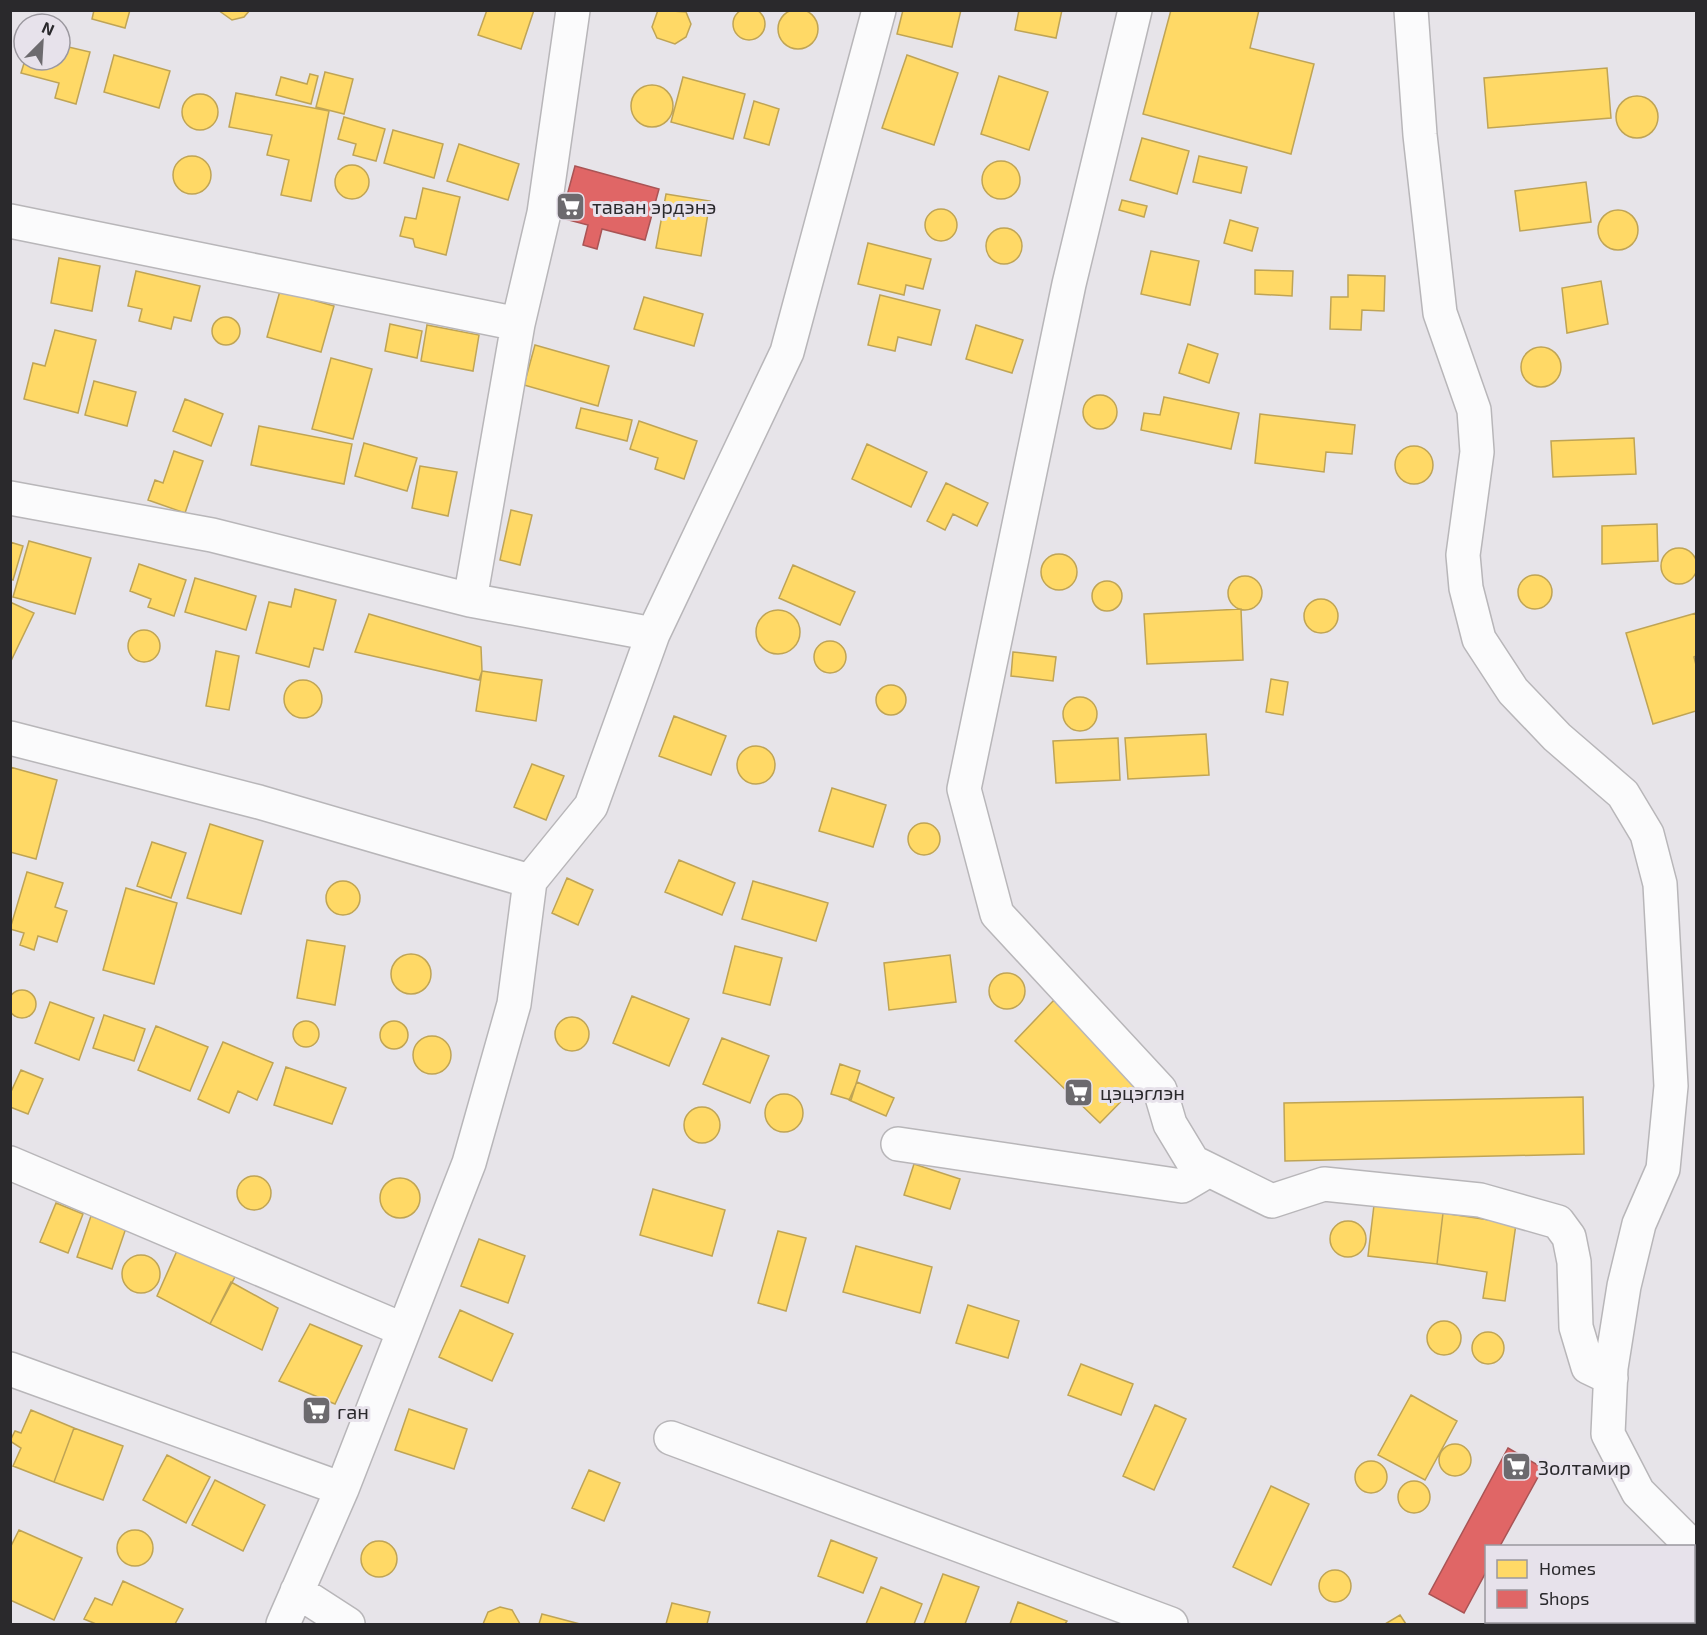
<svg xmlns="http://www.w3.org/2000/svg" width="1707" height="1635" font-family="'Exo 2',sans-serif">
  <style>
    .homes { fill: #ffd966; stroke: #bfa455; stroke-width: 1.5 }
    .shops { fill: #e06666; stroke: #a95455; stroke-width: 1.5 }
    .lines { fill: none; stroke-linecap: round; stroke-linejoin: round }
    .street-casing { stroke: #b8b6b9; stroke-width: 36 }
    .street { stroke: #fbfbfc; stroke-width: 33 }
    .labels { text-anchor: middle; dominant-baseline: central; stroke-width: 6; stroke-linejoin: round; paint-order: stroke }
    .poi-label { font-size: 20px; fill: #2a292c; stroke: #e7e2eb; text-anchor: start }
  </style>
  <rect width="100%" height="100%" fill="#e7e4e9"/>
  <path class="homes" d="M733 24a16 16 0 1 1 32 0a16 16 0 1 1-32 0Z
    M778 29a20 20 0 1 1 40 0a20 20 0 1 1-40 0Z
    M94 10H130L125 28 92 19Z
    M218 10H250L244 17 232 20Z
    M487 10H534L521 49 478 35Z
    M658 10 686 12 691 24 686 37 675 44 657 38 652 27Z
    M903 10H961L952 47 897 34Z
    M1019 10H1062L1056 38 1015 30Z
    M1171 10H1259L1250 48 1314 64 1291 154 1143 114Z
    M60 45 90 52 76 104 55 98 59 83 21 73 25 60H60Z
    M114 55 170 71 159 108 104 92Z
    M907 55 958 73 934 145 882 128Z
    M1607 68 1611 118 1488 128 1484 78Z
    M325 72 353 79 344 114 316 107Z
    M310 74 318 76 311 104 276 95 281 77 307 84Z
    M999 76 1048 92 1029 150 981 134Z
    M683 77 745 94 733 139 671 122Z
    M631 106a21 21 0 1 1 42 0a21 21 0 1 1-42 0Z
    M236 93 329 111 311 201 281 195 289 160 267 155 272 135 229 127Z
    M182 112a18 18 0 1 1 36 0a18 18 0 1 1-36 0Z
    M1616 117a21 21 0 1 1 42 0a21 21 0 1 1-42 0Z
    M754 101 779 109 769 145 744 138Z
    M344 117 385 129 376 161 353 155 356 144 338 139Z
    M393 130 443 144 434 178 384 163Z
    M1142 138 1189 151 1177 194 1130 180Z
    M459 144 519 164 508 200 447 181Z
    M1199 156 1247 167 1241 193 1193 182Z
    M173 175a19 19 0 1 1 38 0a19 19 0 1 1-38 0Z
    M982 180a19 19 0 1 1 38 0a19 19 0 1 1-38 0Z
    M335 182a17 17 0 1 1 34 0a17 17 0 1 1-34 0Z
    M1586 182 1591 222 1520 231 1515 191Z
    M423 188 460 197 446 255 415 247 413 239 400 236 405 217 416 219Z
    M666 194 710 201 701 256 656 248Z
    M1122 200 1147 206 1144 217 1119 210Z
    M925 225a16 16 0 1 1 32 0a16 16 0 1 1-32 0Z
    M1598 230a20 20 0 1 1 40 0a20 20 0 1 1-40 0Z
    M1230 220 1258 228 1252 251 1224 243Z
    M986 246a18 18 0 1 1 36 0a18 18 0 1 1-36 0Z
    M868 243 931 259 923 289 906 285 904 295 858 284Z
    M1151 251 1199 261 1190 305 1141 294Z
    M59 258 100 266 92 311 51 303Z
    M1255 270 1293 271 1292 296 1255 294Z
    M136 271 200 286 191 321 174 317 171 329 139 321 142 309 128 306Z
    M1348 275 1385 276 1384 311 1362 310 1361 330 1330 329 1331 297H1348Z
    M1601 281 1608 324 1567 333 1562 288Z
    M280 291 334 306 321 352 267 337Z
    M880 295 940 310 931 345 898 337 895 351 868 345Z
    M644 297 703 314 694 346 634 329Z
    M212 331a14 14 0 1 1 28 0a14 14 0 1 1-28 0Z
    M390 324 422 331 417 358 385 351Z
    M427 325 479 335 473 371 421 361Z
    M976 325 1023 340 1012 373 966 359Z
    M55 330 96 340 78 413 24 399 33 363 45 366Z
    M1188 344 1218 354 1209 383 1179 373Z
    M535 345 609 366 598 406 524 385Z
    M1521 367a20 20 0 1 1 40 0a20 20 0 1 1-40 0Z
    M331 358 372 369 353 439 312 429Z
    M94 381 136 392 127 426 85 415Z
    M1083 412a17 17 0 1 1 34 0a17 17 0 1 1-34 0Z
    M1164 397 1239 413 1231 449 1141 430 1144 413 1160 415Z
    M185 399 223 414 211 446 173 431Z
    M581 408 632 420 627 441 576 428Z
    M1260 414 1355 425 1352 454 1326 452 1324 472 1255 463Z
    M639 421 697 441 684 479 655 469 658 458 630 449Z
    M259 426 352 444 344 484 251 465Z
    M1634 438 1636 474 1553 477 1551 441Z
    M364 443 417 458 407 491 355 476Z
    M867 444 927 472 911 507 852 479Z
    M1395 465a19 19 0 1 1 38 0a19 19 0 1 1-38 0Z
    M174 451 203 461 185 513 148 500 155 480 163 483Z
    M420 466 457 472 448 516 412 508Z
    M946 483 988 503 977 526 953 514 945 530 927 521Z
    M511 510 532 515 520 565 500 560Z
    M1657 524 1658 561 1602 564V526Z
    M29 541 91 558 75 614 13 597Z
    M10 542 23 546 13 580 10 579Z
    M1661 566a18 18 0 1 1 36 0a18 18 0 1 1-36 0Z
    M1041 572a18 18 0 1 1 36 0a18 18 0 1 1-36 0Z
    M139 564 186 580 174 616 148 607 151 599 130 591Z
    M793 565 855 592 840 625 779 598Z
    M1518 592a17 17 0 1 1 34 0a17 17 0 1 1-34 0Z
    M1228 593a17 17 0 1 1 34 0a17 17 0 1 1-34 0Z
    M195 578 256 596 246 630 185 612Z
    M1092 596a15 15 0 1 1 30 0a15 15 0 1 1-30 0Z
    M295 589 336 600 323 650 314 648 309 667 256 653 269 602 291 607Z
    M1304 616a17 17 0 1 1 34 0a17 17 0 1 1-34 0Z
    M10 602 34 613 10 663Z
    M1241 609 1243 660 1147 664 1144 614Z
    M756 632a22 22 0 1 1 44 0a22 22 0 1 1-44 0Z
    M1696 613V656L1694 657 1696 665V711L1653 724 1626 633Z
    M369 614 481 647 482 671 479 680 355 652Z
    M128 646a16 16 0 1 1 32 0a16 16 0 1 1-32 0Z
    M814 657a16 16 0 1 1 32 0a16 16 0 1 1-32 0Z
    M216 651 239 656 229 710 206 706Z
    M1013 652 1056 657 1053 681 1011 676Z
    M482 671 542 680 536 721 476 711Z
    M1271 679 1288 682 1283 715 1266 712Z
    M284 699a19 19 0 1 1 38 0a19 19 0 1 1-38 0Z
    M876 700a15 15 0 1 1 30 0a15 15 0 1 1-30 0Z
    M1063 714a17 17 0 1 1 34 0a17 17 0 1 1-34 0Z
    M674 716 726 736 711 775 659 756Z
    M1206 734 1209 775 1128 779 1125 738Z
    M1118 738 1120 780 1056 783 1053 741Z
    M737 765a19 19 0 1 1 38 0a19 19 0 1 1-38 0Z
    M532 764 564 776 546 820 514 807Z
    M10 767 57 780 36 859 10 852Z
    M832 788 886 805 873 847 819 831Z
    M908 839a16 16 0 1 1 32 0a16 16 0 1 1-32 0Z
    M210 824 263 841 241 914 187 898Z
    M152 842 186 853 171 898 137 886Z
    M679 860 735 883 722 915 665 892Z
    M27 872 63 883 55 907 67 911 57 942 38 936 34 950 20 945 24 933 10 929Z
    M567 878 593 890 578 925 552 913Z
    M753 881 828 903 816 941 742 919Z
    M326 898a17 17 0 1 1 34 0a17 17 0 1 1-34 0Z
    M126 888 177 903 154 984 103 970Z
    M307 940 345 946 335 1005 297 998Z
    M735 946 782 958 770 1005 723 993Z
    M391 974a20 20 0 1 1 40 0a20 20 0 1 1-40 0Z
    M950 955 956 1002 889 1010 884 963Z
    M989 991a18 18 0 1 1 36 0a18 18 0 1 1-36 0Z
    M8 1004a14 14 0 1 1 28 0a14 14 0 1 1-28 0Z
    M632 996 689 1019 669 1066 613 1043Z
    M1054 1000 1140 1082 1100 1123 1015 1041Z
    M50 1002 94 1018 79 1060 35 1043Z
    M104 1015 145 1029 134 1061 93 1048Z
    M555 1034a17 17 0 1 1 34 0a17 17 0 1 1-34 0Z
    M293 1034a13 13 0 1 1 26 0a13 13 0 1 1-26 0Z
    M380 1035a14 14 0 1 1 28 0a14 14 0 1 1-28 0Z
    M156 1026 208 1047 190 1091 138 1070Z
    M413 1055a19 19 0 1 1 38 0a19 19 0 1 1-38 0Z
    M722 1038 769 1056 750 1103 703 1084Z
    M223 1042 273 1063 257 1100 238 1091 229 1113 198 1099Z
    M840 1064 860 1071 851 1100 831 1094Z
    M286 1067 346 1088 332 1124 274 1105Z
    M21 1070 43 1079 28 1114 10 1107V1094Z
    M857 1082 894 1098 886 1116 849 1100Z
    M765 1113a19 19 0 1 1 38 0a19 19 0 1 1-38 0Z
    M1583 1097 1584 1154 1285 1161 1284 1103Z
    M684 1125a18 18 0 1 1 36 0a18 18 0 1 1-36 0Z
    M914 1164 960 1179 950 1209 904 1195Z
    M237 1193a17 17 0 1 1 34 0a17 17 0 1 1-34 0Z
    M380 1198a20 20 0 1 1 40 0a20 20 0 1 1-40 0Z
    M653 1189 725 1210 712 1256 640 1235Z
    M56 1203 83 1214 68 1253 40 1242Z
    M1374 1205 1443 1213 1437 1264 1368 1256Z
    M1443 1213 1516 1224 1505 1301 1483 1298 1487 1272 1437 1264Z
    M91 1216 126 1228 112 1269 77 1257Z
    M1330 1239a18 18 0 1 1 36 0a18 18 0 1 1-36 0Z
    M778 1231 806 1238 786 1311 758 1303Z
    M479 1239 525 1256 508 1303 461 1286Z
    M180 1244 238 1271 210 1324 157 1296Z
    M856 1246 932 1267 920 1313 843 1292Z
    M122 1274a19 19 0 1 1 38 0a19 19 0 1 1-38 0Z
    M231 1282 278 1308 262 1350 210 1324Z
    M968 1305 1019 1321 1008 1358 956 1343Z
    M460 1310 513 1334 492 1381 439 1357Z
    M1427 1338a17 17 0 1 1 34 0a17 17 0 1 1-34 0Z
    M310 1324 362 1346 335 1404 279 1381Z
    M1472 1348a16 16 0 1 1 32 0a16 16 0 1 1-32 0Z
    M1081 1364 1133 1384 1121 1415 1068 1395Z
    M1411 1395 1457 1421 1425 1480 1378 1455Z
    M1155 1405 1186 1419 1154 1490 1123 1476Z
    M409 1409 467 1429 454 1469 395 1450Z
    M31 1410 74 1428 54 1482 13 1466 21 1448 10 1441 15 1431 21 1433Z
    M74 1428 123 1446 103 1500 54 1482Z
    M1439 1460a16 16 0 1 1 32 0a16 16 0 1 1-32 0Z
    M167 1455 210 1477 186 1523 143 1500Z
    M1355 1477a16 16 0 1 1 32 0a16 16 0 1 1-32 0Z
    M589 1470 620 1483 604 1521 572 1508Z
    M215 1480 265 1505 243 1551 192 1525Z
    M1398 1497a16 16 0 1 1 32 0a16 16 0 1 1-32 0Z
    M1271 1486 1309 1504 1271 1585 1233 1567Z
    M117 1548a18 18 0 1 1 36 0a18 18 0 1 1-36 0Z
    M19 1530 82 1558 54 1620 10 1600V1548Z
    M831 1540 877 1558 863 1593 818 1576Z
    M361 1559a18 18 0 1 1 36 0a18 18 0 1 1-36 0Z
    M1319 1586a16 16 0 1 1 32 0a16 16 0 1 1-32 0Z
    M943 1574 979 1587 965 1624H924Z
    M123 1581 183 1609 175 1624H96L84 1619 95 1598 112 1605Z
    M881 1587 922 1604 914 1624H866Z
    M1018 1602 1067 1621 1065 1624H1010Z
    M672 1603 710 1612 707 1624H666Z
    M500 1607 512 1610 520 1624H483L488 1612Z
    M542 1614 580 1624H539Z
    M1400 1615 1406 1624H1385Z"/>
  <path class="shops" d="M575 166 659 189 645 240 602 229 597 249 583 245 588 225 561 218Z
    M1508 1448 1543 1468 1500 1546H1486V1572L1464 1613 1429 1594Z"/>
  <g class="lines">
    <defs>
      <path id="street" d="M1135 10 1069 284 964 789 997 914 1160 1090 1170 1124 1193 1162 1272 1201 1324 1184 1480 1200 1558 1222 1569 1237 1574 1262 1576 1327 1588 1367 1611 1378
        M1411 10 1420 135 1440 313 1474 410 1477 452 1463 555 1466 588 1479 639 1513 691 1557 737 1623 794 1647 834 1660 884 1671 1086 1663 1169 1639 1224 1624 1286 1611 1368 1608 1434 1638 1492 1692 1546
        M10 221 518 324
        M10 498 212 535 470 600 653 634
        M470 600 518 324 544 213 573 10
        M10 738 259 802 530 881
        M898 1144 1182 1186 1209 1170
        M10 1163 404 1330
        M10 1369 342 1489
        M671 1438 1171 1624
        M297 1591 348 1624
        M283 1624 342 1489 469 1163 514 1004 530 881 591 806 653 634 787 352 879 10"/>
    </defs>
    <use href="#street" class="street-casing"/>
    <use href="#street" class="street"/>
  </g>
  <defs>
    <symbol id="supermarket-square" viewBox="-11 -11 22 22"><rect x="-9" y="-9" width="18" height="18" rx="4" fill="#6c6a6e" stroke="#e7e2eb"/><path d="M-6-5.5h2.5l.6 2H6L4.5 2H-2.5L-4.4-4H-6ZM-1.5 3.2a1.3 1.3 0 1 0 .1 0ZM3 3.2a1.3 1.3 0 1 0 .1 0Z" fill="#fff"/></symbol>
  </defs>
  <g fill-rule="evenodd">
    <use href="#supermarket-square" x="554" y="190" width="33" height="33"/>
    <use href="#supermarket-square" x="1062" y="1076" width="33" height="33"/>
    <use href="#supermarket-square" x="300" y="1394" width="33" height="33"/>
    <use href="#supermarket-square" x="1500" y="1450" width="33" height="33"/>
  </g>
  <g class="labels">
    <g class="poi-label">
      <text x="592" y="206">таван эрдэнэ</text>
      <text x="1100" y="1092">цэцэглэн</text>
      <text x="337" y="1411">ган</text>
      <text x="1538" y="1467">Золтамир</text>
    </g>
  </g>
  <rect width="1707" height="1635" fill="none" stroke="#2a292c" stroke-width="24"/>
  <rect x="1485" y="1545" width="210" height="78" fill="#e7e2eb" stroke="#9b989f" stroke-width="1.5"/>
  <rect x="1497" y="1560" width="30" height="18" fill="#ffd966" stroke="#9b989f" stroke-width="1.5"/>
  <text x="1539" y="1575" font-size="18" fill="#2a292c">Homes</text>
  <rect x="1497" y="1590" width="30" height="18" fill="#e06666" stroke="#9b989f" stroke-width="1.5"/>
  <text x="1539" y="1605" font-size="18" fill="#2a292c">Shops</text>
  <g transform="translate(42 42) rotate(24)"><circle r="28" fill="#e7e2eb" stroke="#9b989f" stroke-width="1.5"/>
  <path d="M0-4.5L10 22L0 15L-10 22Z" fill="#6c6a6e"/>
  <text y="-9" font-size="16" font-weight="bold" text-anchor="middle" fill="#2a292c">N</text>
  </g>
</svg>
